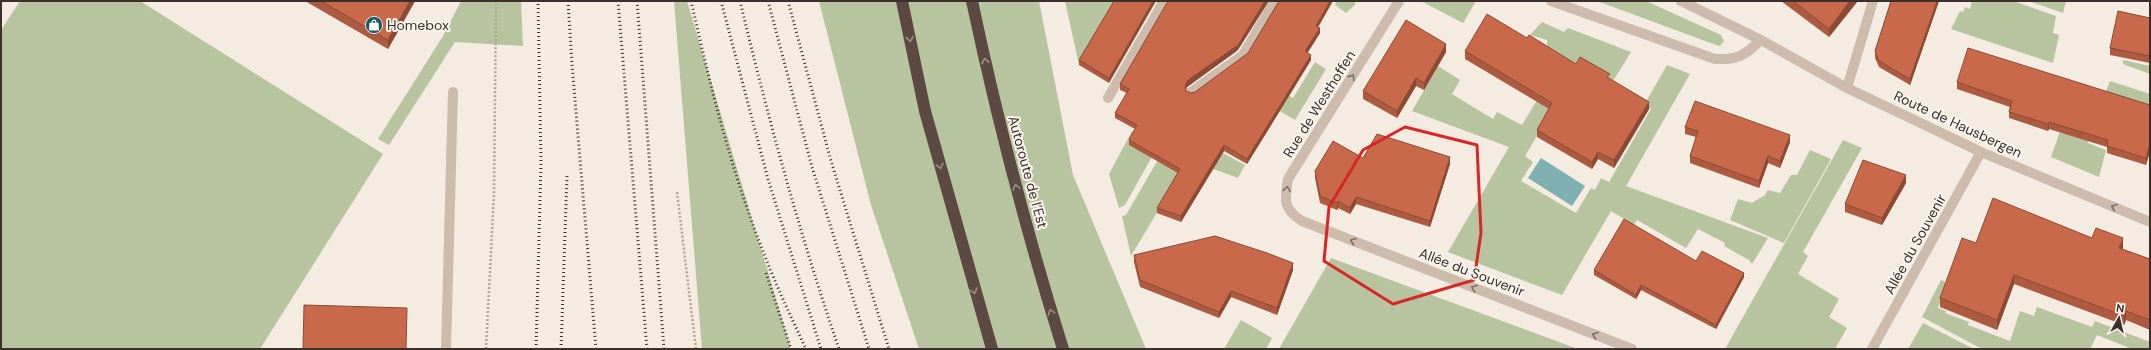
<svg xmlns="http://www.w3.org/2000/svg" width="2151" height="350" font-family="'DM Sans',sans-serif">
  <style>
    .green { fill: #b8c4a0 }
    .water { fill: #7fb0b2 }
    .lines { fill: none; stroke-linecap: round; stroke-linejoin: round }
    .path { stroke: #b9a596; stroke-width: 2.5; stroke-dasharray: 2 2; stroke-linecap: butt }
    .lane { stroke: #cdbbac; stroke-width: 10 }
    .street { stroke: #cdbbac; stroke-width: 10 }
    .highway { stroke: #5c4a42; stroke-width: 12 }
    .rail { stroke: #3b302b; stroke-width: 3; stroke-dasharray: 1 3; stroke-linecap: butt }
    .wall { fill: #ac5a40 }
    .shaded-wall { fill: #8c4a34 }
    .building { fill: #c8694b; stroke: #8c4a34 }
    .oneway { stroke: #9c8e87 }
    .oneway2 { stroke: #7d6f65 }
    .marked { fill: none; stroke: #d62828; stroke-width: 3; stroke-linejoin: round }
    .labels { text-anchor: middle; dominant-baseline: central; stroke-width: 4; stroke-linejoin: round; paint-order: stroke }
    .poi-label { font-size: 14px; fill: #3b302b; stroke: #fbf5ee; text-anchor: start }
    .street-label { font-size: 14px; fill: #3b302b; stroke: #fbf5ee }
  </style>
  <rect width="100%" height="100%" fill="#f4ebe1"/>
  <path class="green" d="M20 1H140L383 154 260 349H1V30Z
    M461 1H521L523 46 455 42 389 145 378 139 443 36Z
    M674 1H687L791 349H702Z
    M819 1H1039L1073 175 1146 349H919L871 205Z
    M1065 1H1117L1079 65Z
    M1337 1H1355V5L1346 13 1335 5Z
    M1421 1H1476L1463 23Z
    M1597 1H1646L1721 35 1724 41 1720 46 1716 45Z
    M1972 1H2013L2056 16 2053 33 2059 35 2053 63 1951 29 1960 11 1963 12 1965 7 1970 9Z
    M2028 1H2066L2063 13Z
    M1542 22 1564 32 1568 28 1631 52 1613 81 1580 62 1525 156 1533 162 1521 181 1576 213 1591 188 1595 190 1601 178 1609 182 1651 109 1644 105 1667 65 1690 74 1626 186 1768 238 1752 264 1749 260 1724 246 1725 243 1698 229 1686 248 1637 220 1634 225 1611 211 1562 295 1448 252 1509 147 1412 111 1438 66 1460 80 1452 94 1493 119 1497 112 1522 125 1561 60 1547 52V40L1530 35Z
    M2123 60 2150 66V74L2123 64Z
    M1315 62 1326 69 1295 120 1273 107 1243 69 1293 98Z
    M2110 81 2150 94V109L2105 94Z
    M2071 100 2098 109 2088 143 2106 150 2099 177 2051 157Z
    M1132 131 1158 146 1125 205 1119 208 1109 174Z
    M1843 140 1862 148 1803 252 1808 256 1798 274 1839 299 1829 317 1847 328 1835 349H1725Z
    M1201 141 1245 165 1238 178 1189 160Z
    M1810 150 1831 159 1784 243 1730 220 1738 199 1752 203 1765 195 1768 190 1780 193 1791 175H1797Z
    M1163 151 1183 169 1131 256 1122 216 1126 215Z
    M1331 258 1578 349H1279Z
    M1941 280 1947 283 1938 308 1946 311 1945 313 1969 322 1968 325 2010 341 2020 311 2034 316 2037 307 2092 327 2095 321 2150 342V349H2132L2097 335 2090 349H1982L1922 317Z
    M1241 320 1272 338 1266 349H1224Z
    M1923 323 1974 349H1908Z"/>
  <path class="water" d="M1541 158 1585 186 1572 206 1528 178Z"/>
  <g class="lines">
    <path class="path" d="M677 192 696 349
      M486 349 494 193 496 1"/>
    <path class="lane" d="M1847 88 1873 1
      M1108 98 1164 1
      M446 349 453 92"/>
    <path class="street" d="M1399 1 1288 179C1285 200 1282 208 1302 221L1632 349
      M1551 1 1715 59C1738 60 1744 56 1761 40
      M1681 1 1761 40 1847 88 1929 127 1981 152 2150 222
      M1191 92 1243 55 1275 1
      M1872 349 1981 152"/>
    <path class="highway" d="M902 1 925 111 992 349
      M972 1C997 119 1027 234 1063 349"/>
    <path class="rail" d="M568 1 572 64 596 349
      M618 1 647 349
      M637 1 664 349
      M691 1C710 84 730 167 761 246 774 281 790 315 806 349
      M721 1 768 179 821 349
      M740 1C768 118 800 235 839 349
      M768 1 812 167 869 349
      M788 1 831 161 889 349
      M766 273 791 349
      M536 349 541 163 538 1
      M561 349 567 176"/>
  </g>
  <path class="wall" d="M305 1H415L388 49Z
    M1114 1 1109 83 1079 65V60Z
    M1781 1H1857V2L1829 37Z
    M1891 1H1939L1910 85 1879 67 1875 58V51Z
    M2150 18V63L2110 55V48Z
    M1318 27 1320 33 1307 53 1311 60 1247 164 1224 151 1181 222 1157 213V208L1178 173 1129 145V140L1135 129 1115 118V113L1127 93 1120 90V84L1238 50 1187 87 1186 90V91L1191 93 1195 92Z
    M1527 38 1576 64 1610 79 1649 109 1614 168 1598 159 1592 169 1537 137V130L1549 109 1465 59V51Z
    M1446 52 1424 90 1416 86 1397 118 1363 99V91Z
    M1957 82 2150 105V151L2146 165 2107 153V147L2049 129 2048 131 2009 118V112L2010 107 1957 89Z
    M1685 127 1790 142 1780 168 1768 163 1759 188 1690 163V156L1696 137 1685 134Z
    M1363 158 1450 164 1430 227 1356 204 1350 214 1338 208 1337 210 1320 203 1315 178V171Z
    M1906 183 1882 225 1845 212V204Z
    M2092 238 2123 248 2122 249 2150 259V330L2126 320 2124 325 2014 284 1997 330 1940 307V298L1976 243Z
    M1134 255 1293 270 1277 315 1231 297 1219 318 1140 287 1134 262Z
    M1696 261 1744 277 1716 329 1641 290 1636 299 1594 275V270Z"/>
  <path class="shaded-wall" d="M410 1H415L388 49V40Z
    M1153 1H1156L1109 83V78Z
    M1265 1H1269L1238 50 1187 87 1185 92V87L1187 81Z
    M1330 1H1333L1316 31V26Z
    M1850 1H1857V2L1829 37V29Z
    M1937 1H1939L1910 85V79Z
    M1320 28V33L1305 57V51Z
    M1446 44V52L1424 90V83Z
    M1311 55V60L1247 164V159Z
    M1416 78V86L1397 118V111Z
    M1649 102V109L1614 168V160Z
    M2049 122V129L2048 131V124Z
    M1790 135V142L1780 168V161Z
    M2150 144V151L2146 165V158Z
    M1224 145V151L1181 222V216Z
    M1598 152V159L1592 169V162Z
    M1768 156V163L1759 188V181Z
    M1450 157V164L1430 227V221Z
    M1906 175V183L1882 225V218Z
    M1356 197V204L1350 214V208Z
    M1338 201V208L1337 210V203Z
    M2123 238V248L2119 258V248Z
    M1293 263V270L1277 315V308Z
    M1744 273V277L1716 329V325Z
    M2014 275V284L1997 330V320Z
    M1641 285V290L1636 299V295Z
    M1231 291V297L1219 318V312Z
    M2126 311V320L2124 325V316Z"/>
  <path class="building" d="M321 1H410L388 40Z
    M1114 1H1153L1109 78 1079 60Z
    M1168 1H1265L1238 45 1187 81 1185 87 1186 91 1191 93 1195 92 1248 53 1279 1H1330L1316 26 1320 28 1305 51 1311 55 1247 159 1224 145 1181 216 1157 208 1180 169 1129 140 1137 125 1115 113 1129 89 1120 84Z
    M1793 1H1850L1829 29Z
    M1891 1H1937L1910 79 1879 61 1875 51Z
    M2118 11 2150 18V56L2110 48Z
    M1487 14 1527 38 1529 35 1576 64 1580 57 1610 74 1607 77 1649 102 1614 160 1598 152 1592 162 1537 130 1552 103 1465 51Z
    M1406 20 1446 44 1424 83 1416 78 1397 111 1363 91Z
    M1968 48 2150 105V144L2146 158 2107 146 2108 140 2049 122 2048 124 2009 112 2012 101 1957 82Z
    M1695 101 1790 135 1780 161 1768 156 1759 181 1690 156 1698 131 1685 127Z
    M1377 134 1450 157 1430 221 1356 197 1350 208 1338 201 1337 203 1320 196 1315 171 1333 141 1363 158Z
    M1863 160 1906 175 1882 218 1845 204Z
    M1993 198 2092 238 2096 228 2123 238 2119 248 2150 259V320L2126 311 2124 316 2014 275 1997 320 1940 298 1962 238 1976 243Z
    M1624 219 1696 261 1702 251 1744 273 1716 325 1641 285 1636 295 1594 270Z
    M1215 236 1267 253 1293 263 1277 308 1231 291 1219 312 1140 280 1134 255Z
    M304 305 407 308 406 349H303Z"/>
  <defs><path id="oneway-chevron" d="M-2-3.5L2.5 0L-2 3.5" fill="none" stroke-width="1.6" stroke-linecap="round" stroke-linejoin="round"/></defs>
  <g class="oneway">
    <use href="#oneway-chevron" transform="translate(910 39) rotate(79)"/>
    <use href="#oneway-chevron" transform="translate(985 61) rotate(-102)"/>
    <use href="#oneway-chevron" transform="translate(940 166) rotate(75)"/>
    <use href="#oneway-chevron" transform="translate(1016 187) rotate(-105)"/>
    <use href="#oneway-chevron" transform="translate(974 291) rotate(74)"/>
    <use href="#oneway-chevron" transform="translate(1051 312) rotate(-108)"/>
  </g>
  <g class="oneway2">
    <use href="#oneway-chevron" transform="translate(1352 77) rotate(-58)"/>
    <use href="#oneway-chevron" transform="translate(1287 189) rotate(-81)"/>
    <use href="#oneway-chevron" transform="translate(2114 207) rotate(-157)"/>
    <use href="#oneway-chevron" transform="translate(1353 241) rotate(-159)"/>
    <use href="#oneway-chevron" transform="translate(1474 288) rotate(-159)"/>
    <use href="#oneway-chevron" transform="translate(1595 335) rotate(-159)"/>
  </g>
  <path class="marked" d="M1405 127 1477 145 1481 233 1474 280 1393 304 1324 261 1329 207 1363 150Z"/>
  <defs>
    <symbol id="shop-disc" viewBox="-11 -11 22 22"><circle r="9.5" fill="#1f5a5e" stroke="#fbf5ee"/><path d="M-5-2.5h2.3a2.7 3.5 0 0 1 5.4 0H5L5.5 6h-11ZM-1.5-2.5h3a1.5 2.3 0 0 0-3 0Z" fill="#fff"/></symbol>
  </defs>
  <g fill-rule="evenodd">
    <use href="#shop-disc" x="364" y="15" width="20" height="20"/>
  </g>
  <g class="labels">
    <g class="poi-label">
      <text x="387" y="25">Homebox</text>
    </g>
    <g class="street-label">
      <text transform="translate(1319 104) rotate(-58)">Rue de Westhoffen</text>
      <text transform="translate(1958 124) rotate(25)">Route de Hausbergen</text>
      <text transform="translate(1028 172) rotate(75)">Autoroute de l’Est</text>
      <text transform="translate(1915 244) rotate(-61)">Allée du Souvenir</text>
      <text transform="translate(1472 272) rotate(21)">Allée du Souvenir</text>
    </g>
  </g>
  <rect width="2151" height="350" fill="none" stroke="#3b302b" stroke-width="4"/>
  <g transform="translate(2119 318) rotate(8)" stroke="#fbf5ee" stroke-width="3" paint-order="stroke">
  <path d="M0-3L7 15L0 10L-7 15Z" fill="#3b302b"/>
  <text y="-6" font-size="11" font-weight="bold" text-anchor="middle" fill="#3b302b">N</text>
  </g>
</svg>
